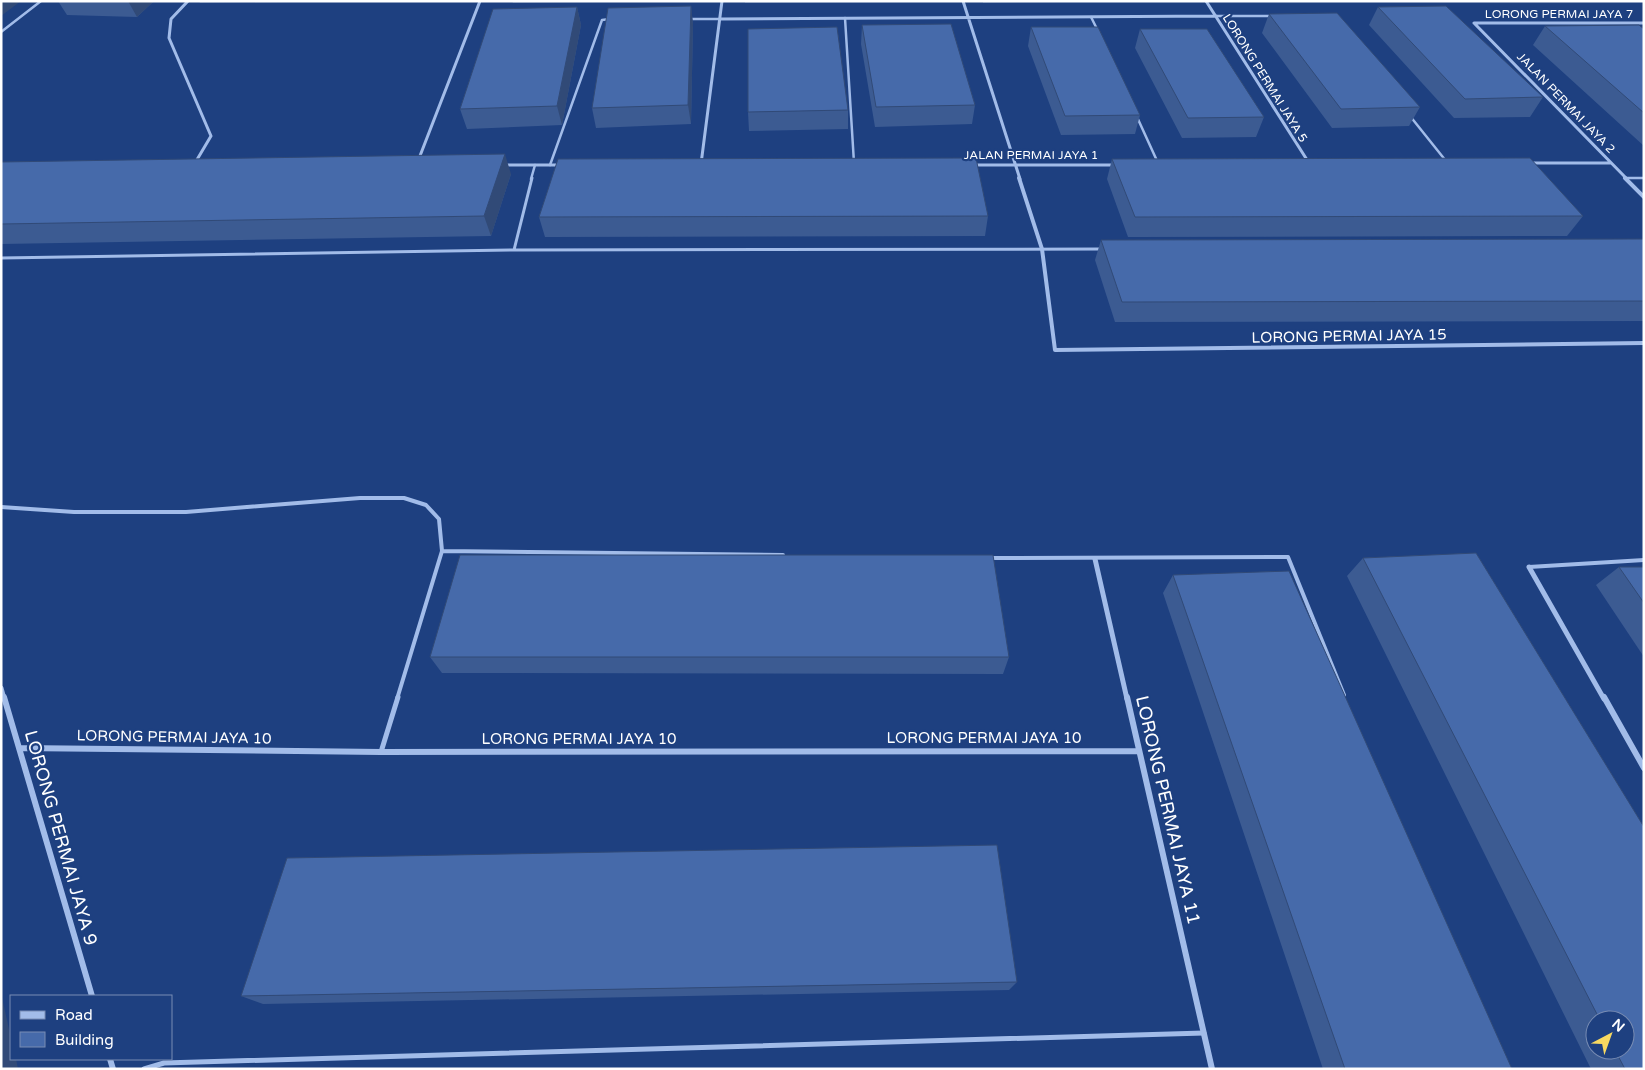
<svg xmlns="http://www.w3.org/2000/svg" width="1645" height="1070" font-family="'Varela Round',sans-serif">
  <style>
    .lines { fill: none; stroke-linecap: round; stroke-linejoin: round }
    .service-far3 { stroke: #a2bce9; stroke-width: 2.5 }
    .service-far2 { stroke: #a2bce9; stroke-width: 3 }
    .service-far1 { stroke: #a2bce9; stroke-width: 4 }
    .service { stroke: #a2bce9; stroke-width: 5 }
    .minor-far3 { stroke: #a2bce9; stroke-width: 3 }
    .minor-far2 { stroke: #a2bce9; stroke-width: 4 }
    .minor-far1 { stroke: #a2bce9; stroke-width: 5 }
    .minor { stroke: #a2bce9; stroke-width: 6 }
    .wall { fill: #3c5b92; fill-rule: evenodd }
    .shaded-wall { fill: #314a77 }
    .building { fill: #466aaa; stroke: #314a77 }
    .labels { text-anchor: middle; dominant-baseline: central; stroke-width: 4.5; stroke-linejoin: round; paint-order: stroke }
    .far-street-label { font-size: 12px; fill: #fff; stroke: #1e4080 }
    .street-label { font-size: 15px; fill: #fff; stroke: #1e4080 }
    .near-street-label { font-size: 18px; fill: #fff; stroke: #1e4080 }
  </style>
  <rect width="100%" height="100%" fill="#1e4080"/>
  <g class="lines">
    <path class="service-far3" d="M1216 16H1271
      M1091 17 1098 31
      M845 18 854 163
      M690 19H720
      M1 32 41 1
      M1410 116 1446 161
      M1137 117 1158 163
      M550 165 602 20 610 19
      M1625 178H1644
      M531 179 535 165"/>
    <path class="service-far2" d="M514 250 532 178
      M1 258 514 250 1102 249"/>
    <path class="service-far1" d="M1 507 74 512H186L360 498H404L426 505 439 519 442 551 397 699
      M442 551 783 555
      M990 558 1288 557 1344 695
      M1529 567 1644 560"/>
    <path class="service" d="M381 752 398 697
      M144 1069 164 1063 1204 1033"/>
    <path class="minor-far3" d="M188 1 171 19 169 38 211 136 195 163
      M963 1 1020 179
      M1206 1 1309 163
      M720 19 1216 16
      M1474 23 1627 179
      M1474 23H1644
      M418 161 480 1
      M1529 163H1610
      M701 164 722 1
      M502 165H561
      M972 165H1116"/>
    <path class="minor-far2" d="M1019 178 1042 249 1055 350 1644 343
      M1625 178 1644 197"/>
    <path class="minor-far1" d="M1095 559 1127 699
      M1529 567 1604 699
      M1 688 4 699"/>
    <path class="minor" d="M4 697 92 996
      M1127 697 1212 1069
      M1604 697 1644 768
      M19 748 381 752 1139 751
      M110 1059 113 1069"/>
  </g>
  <path class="wall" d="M58 1H154L137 17 67 15Z
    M199 1H373L200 3Z
    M512 1H687L513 3Z
    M745 1H919L918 2 745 3Z
    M983 1H1157L983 3Z
    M691 6 693 24 691 124 596 128 592 108Z
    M577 7 581 25 562 125 467 129 460 109Z
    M1378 7 1543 97 1530 117 1454 118 1369 25Z
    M1269 14 1420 107 1409 126 1332 128 1262 33Z
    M862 25 975 105 972 124 875 127 861 44Z
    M1545 26 1644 29V146L1533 45Z
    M1031 27 1140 115 1135 134 1061 135 1028 46Z
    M1140 29 1264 117 1256 137 1182 138 1135 48Z
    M848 110V129L749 131 748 112Z
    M1112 159 1583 216 1567 236 1128 237 1107 179Z
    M1 162 511 174 491 236 1 244Z
    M988 216 985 236 545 237 539 217Z
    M1644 239V321L1115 322 1095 260 1101 240Z
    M1476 553 1644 827V1069H1591L1347 576 1363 558ZM1595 1020H1625V1050H1595Z
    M1619 567H1644V657L1596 585Z
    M1173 575 1512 1069H1323L1163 593Z
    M430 657H1009L1003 674 442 673Z
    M1017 982 1009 990 263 1004 241 996Z"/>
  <path class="shaded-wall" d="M1 1H21L1 16Z
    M128 1H154L137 17Z
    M691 6 693 24 691 124 688 105Z
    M577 7 581 25 562 125 557 106Z
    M505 154 511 174 491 236 484 216Z
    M1 993 11 1038V1059H16L18 1069H1Z"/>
  <path class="building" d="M691 6 688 105 592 108 608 8Z
    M1446 6 1543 97 1465 99 1378 7Z
    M577 7 557 106 460 109 493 9Z
    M1337 13 1420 107 1341 109 1269 14Z
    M951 24 975 105 876 107 862 25Z
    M1639 25 1644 29V113L1545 26Z
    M837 27 848 110 748 112V29Z
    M1031 27H1098L1140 115 1065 116Z
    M1140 29H1207L1264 117 1188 118Z
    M505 154 484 216 1 224V162Z
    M976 158 988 216 539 217 558 159Z
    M1530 158 1583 216 1135 217 1112 159Z
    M1644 239V301L1122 302 1101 240Z
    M1476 553 1644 827V1069H1625L1615 1050H1625V1020H1600L1363 558Z
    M460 555H993L1009 657H430Z
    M1619 567H1644V603Z
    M1289 571 1512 1069H1345L1173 575Z
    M997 845 1017 982 241 996 287 858Z"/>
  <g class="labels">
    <g class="far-street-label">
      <text x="1559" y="14">LORONG PERMAI JAYA 7</text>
      <text transform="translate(1265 78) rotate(58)">LORONG PERMAI JAYA 5</text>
      <text transform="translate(1566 103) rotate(46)">JALAN PERMAI JAYA 2</text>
      <text x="1031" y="155">JALAN PERMAI JAYA 1</text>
    </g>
    <g class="street-label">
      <text transform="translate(1349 336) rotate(-1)">LORONG PERMAI JAYA 15</text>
      <text transform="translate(174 737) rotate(1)">LORONG PERMAI JAYA 10</text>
      <text x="984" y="738">LORONG PERMAI JAYA 10</text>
      <text x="579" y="739">LORONG PERMAI JAYA 10</text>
    </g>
    <g class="near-street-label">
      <text transform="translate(1168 810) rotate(77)">LORONG PERMAI JAYA 11</text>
      <text transform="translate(61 838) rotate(74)">LORONG PERMAI JAYA 9</text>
    </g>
  </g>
  <rect width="1645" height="1070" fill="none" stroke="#ffffff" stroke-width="5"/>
  <rect x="10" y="995" width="162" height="65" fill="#1e4080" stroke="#788cb3"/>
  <rect x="20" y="1011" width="25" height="8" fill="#a2bce9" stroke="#788cb3"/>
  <text x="55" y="1020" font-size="15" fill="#ffffff">Road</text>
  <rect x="20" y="1032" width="25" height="15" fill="#466aaa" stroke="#788cb3"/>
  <text x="55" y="1045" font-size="15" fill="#ffffff">Building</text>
  <g transform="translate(1610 1035) rotate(41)"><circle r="24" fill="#1e4080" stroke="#788cb3"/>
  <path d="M0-4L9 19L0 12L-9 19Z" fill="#f8d961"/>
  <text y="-8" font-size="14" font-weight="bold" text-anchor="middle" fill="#ffffff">N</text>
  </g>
</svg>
